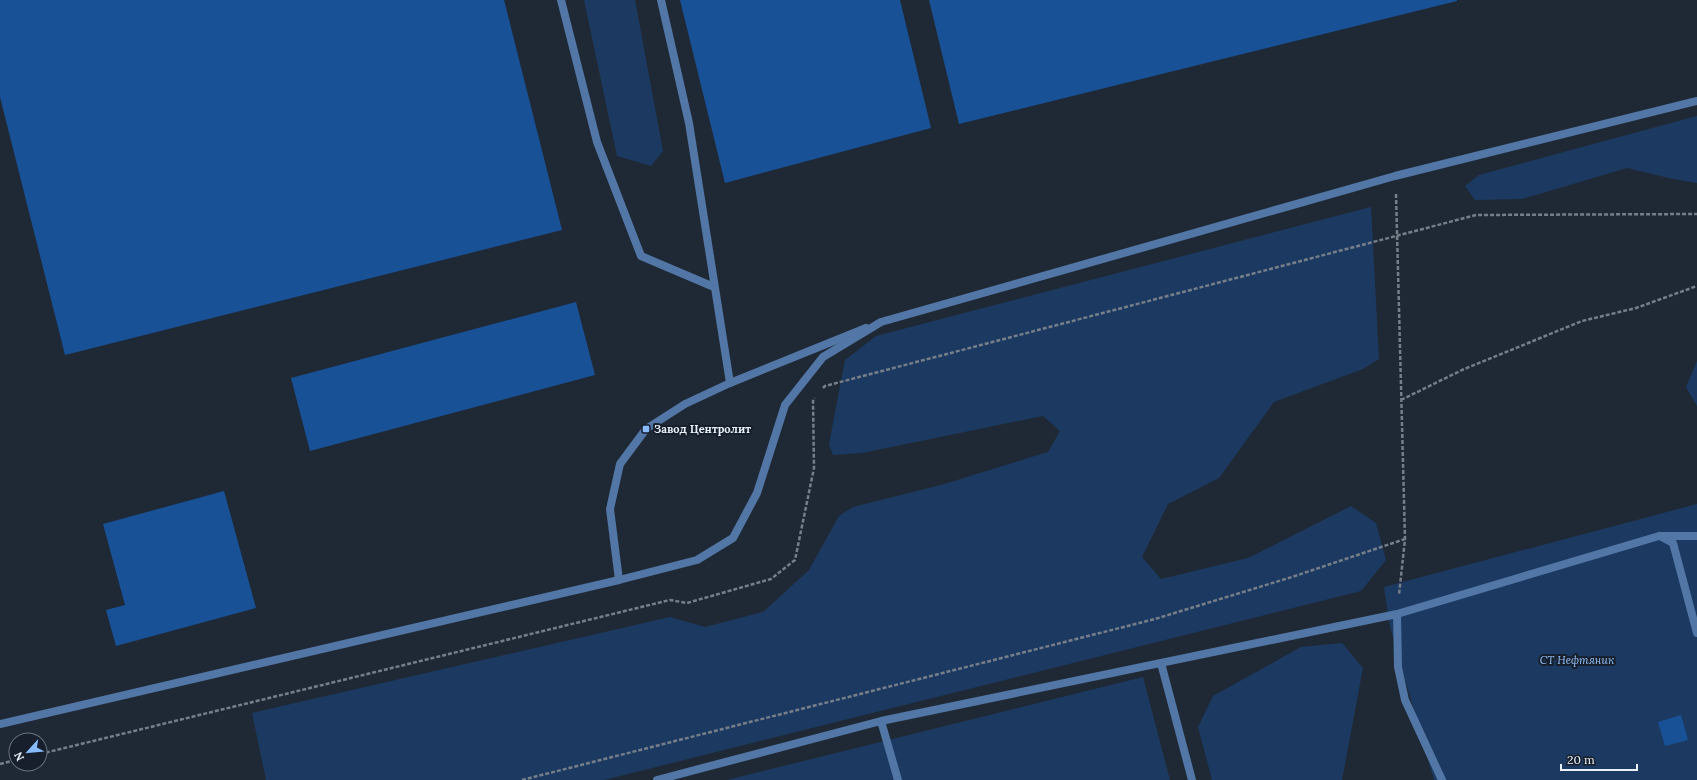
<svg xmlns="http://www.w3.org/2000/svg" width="1697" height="780" font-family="Lora,serif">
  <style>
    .green { fill: #1c3a61 }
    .building { fill: #195197 }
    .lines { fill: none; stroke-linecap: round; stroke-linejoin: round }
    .path { stroke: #767f89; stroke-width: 2.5; stroke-dasharray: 4 2; stroke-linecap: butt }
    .lane { stroke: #5276a5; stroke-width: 8 }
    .street { stroke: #5276a5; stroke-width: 8 }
    .poi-dot { fill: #89bafc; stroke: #161f2b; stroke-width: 1.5 }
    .labels { text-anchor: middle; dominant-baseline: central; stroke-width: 4; stroke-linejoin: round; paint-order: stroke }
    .poi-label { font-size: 11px; font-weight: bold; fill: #e9f0f8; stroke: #161f2b; text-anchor: start }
    .park-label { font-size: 11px; font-style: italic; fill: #98c4fd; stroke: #161f2b }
  </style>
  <rect width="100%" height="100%" fill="#1f2935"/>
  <path class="green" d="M584 0H635L663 151 651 166 617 156Z
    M1697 116V183L1673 179 1627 168 1522 199 1475 200 1465 186 1479 175Z
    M1371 207 1379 359 1363 369 1274 402 1219 478 1168 504 1142 557 1161 579 1248 558 1351 506 1376 523 1386 560 1361 591 604 780H266L252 713 670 617 705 627 763 612 809 570 839 516 853 507 941 485 1048 452 1060 431 1043 416 862 453 833 455 829 444 845 360 876 336Z
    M1697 361V406L1686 387Z
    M1697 504V780H1434L1390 627 1384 587Z
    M1342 643 1363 668 1342 780H1212L1198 727 1213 696 1301 647Z
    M1143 677 1170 780H727Z"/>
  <path class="building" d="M0 0H504L562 230 65 355 0 97Z
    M680 0H900L931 128 725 183Z
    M929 0H1457V1L959 124Z
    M576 302 595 375 310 451 291 378Z
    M224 491 256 608 116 646 106 610 125 605 103 524Z
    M1681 715 1688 740 1665 746 1658 722Z"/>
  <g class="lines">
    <path class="path" d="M1396 194 1405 539 1399 595
      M823 388 825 386 1476 215 1697 214
      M1401 400 1462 370 1582 321 1636 308 1697 286
      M40 754 670 600 687 603 771 579 795 560 814 468 813 401 815 398
      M0 764 16 760
      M522 780 1155 619 1292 577 1405 539"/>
    <path class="lane" d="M561 0 597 142 641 256 714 287
      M661 0 689 123 730 383
      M1660 536 1673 543 1697 633
      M619 580 610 509 620 464 646 429 685 404 730 383 866 328
      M1397 614 1398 667 1405 700 1442 780
      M1161 663 1192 780
      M881 721 1397 614 1659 536H1697
      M657 780 881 721 898 780"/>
    <path class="street" d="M0 724 619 580 697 560 733 538 757 493 785 405 823 357 881 322 1395 176 1697 101"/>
  </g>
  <rect class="poi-dot" x="642" y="425" width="8" height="8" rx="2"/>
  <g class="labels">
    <g class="poi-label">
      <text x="654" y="429">Завод Центролит</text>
    </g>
    <g class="park-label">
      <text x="1577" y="660">СТ Нефтяник</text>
    </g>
  </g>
  <g transform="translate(28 752) rotate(243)"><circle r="19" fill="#161f2b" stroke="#6a737d"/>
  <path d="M0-3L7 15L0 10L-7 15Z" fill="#89bafc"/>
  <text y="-6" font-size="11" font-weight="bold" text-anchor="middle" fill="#e9f0f8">N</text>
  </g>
  <path d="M1561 764v6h76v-6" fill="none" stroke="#e9f0f8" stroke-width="2"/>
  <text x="1567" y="764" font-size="12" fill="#e9f0f8" stroke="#161f2b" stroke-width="3" paint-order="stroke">20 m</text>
</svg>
